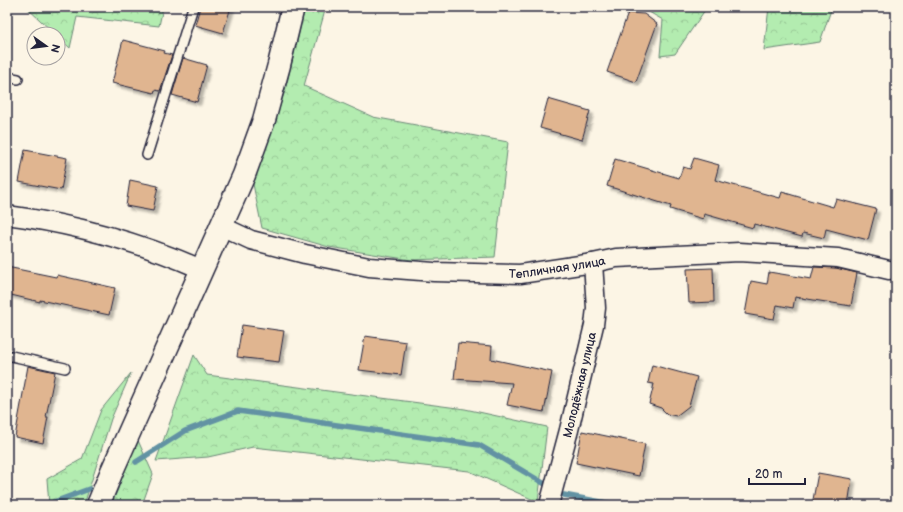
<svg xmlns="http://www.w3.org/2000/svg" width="903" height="512" font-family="'Balsamiq Sans',sans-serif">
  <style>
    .forest { fill: url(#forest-crowns); stroke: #6a8776 }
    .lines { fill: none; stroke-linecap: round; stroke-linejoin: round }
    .stream { stroke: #6292a3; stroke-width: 5.5 }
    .building { fill: #e0b590; stroke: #22223b; filter: url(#shadow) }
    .lane-casing { stroke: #22223b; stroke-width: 12 }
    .street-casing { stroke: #22223b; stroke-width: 21 }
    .secondary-casing { stroke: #22223b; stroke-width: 25 }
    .lane { stroke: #fcf5e5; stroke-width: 9 }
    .street { stroke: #fcf5e5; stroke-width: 18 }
    .secondary { stroke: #fcf5e5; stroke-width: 22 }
    .labels { text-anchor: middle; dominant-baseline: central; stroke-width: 3.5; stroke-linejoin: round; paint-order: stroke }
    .street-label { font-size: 12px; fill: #22223b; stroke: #fcf5e5 }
  </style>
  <defs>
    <pattern id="forest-crowns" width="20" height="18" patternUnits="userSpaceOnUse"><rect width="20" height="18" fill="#b3ecb0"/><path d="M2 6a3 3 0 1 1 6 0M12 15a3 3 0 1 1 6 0" fill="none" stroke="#9aca98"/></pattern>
    <filter id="shadow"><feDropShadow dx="3.5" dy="3.5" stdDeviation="1" flood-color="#0004"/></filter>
  </defs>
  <rect width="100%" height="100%" fill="#fcf5e5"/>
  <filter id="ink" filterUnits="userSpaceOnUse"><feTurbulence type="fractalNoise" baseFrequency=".025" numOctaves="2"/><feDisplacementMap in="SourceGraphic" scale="8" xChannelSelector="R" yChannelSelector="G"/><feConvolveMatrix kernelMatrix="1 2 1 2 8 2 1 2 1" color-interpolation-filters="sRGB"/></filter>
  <g filter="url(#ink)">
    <path class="forest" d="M26 7H163L159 26 77 17 70 48 58 37V34H55Z
      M305 7H326L304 86 373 117 508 142 495 257 411 260 329 247 262 228 253 184 285 91Z
      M640 7H707L675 54 660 56 663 20Z
      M769 7H832L820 42 764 50Z
      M194 355 207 375 465 409 547 427 538 502 469 471 253 447 208 457 156 461Z
      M131 373 111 419 84 505H49L47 479 82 459 101 410Z
      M136 436 153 474 142 505H111L118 489Z"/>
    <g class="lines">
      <path class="stream" d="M136 462 185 431 238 411 479 445 545 484
        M564 495 617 505
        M46 505 89 489"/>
    </g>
    <path class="building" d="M200 7H231L223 33 195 25Z
      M628 13 644 14 657 24 636 82 607 72Z
      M123 40 165 51 164 53 172 55 160 91 155 90 154 93 112 83Z
      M183 58 207 65 197 102 172 95Z
      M548 99 590 111 582 140 540 128Z
      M25 150 67 158 61 190 19 182Z
      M694 158 719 165 715 180 780 198 782 192 833 207 836 199 876 209 868 240 826 229 824 238 803 233 802 237 754 224 753 228 704 214 703 219 670 209 671 206 607 186 615 159 679 178 683 167 690 169Z
      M130 180 158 186 153 211 126 206Z
      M7 267 56 277 57 275 115 288 109 315 40 300V302L7 294Z
      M814 267 836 268 857 273 851 306 795 297 793 308 777 305 774 319 745 314 751 281 767 284 769 272 811 279Z
      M713 268 714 302 689 303 687 269Z
      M242 325 284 331 279 362 237 357Z
      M365 336 406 342 401 375 359 370Z
      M458 343 492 346 491 359 552 372 544 412 507 405 512 383 454 379Z
      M652 365 697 377 689 406 676 416 667 414 661 408 649 404 654 384 648 383Z
      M28 366 55 372 46 417H48L43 443 15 437Z
      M582 431 645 444 639 476 576 463Z
      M818 473 852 479 848 505H812Z"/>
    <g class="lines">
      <defs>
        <path id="lane" d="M7 77 18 79
          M147 155 193 7
          M7 355 65 368"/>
        <g id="street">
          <path d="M7 215C74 224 139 242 201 269"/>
          <path id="s1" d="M221 226 251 240 305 254 369 267 434 272 520 274 593 263 616 258 739 252 838 258 889 270"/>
          <path id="s2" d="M549 505 569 430 594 325 596 308 593 263"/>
        </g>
        <path id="secondary" d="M98 505 112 471 244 175 264 120 279 65 293 7"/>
      </defs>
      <use href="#lane" class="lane-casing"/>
      <use href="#street" class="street-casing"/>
      <use href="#secondary" class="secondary-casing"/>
      <use href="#lane" class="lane"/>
      <use href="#street" class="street"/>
      <use href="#secondary" class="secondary"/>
    </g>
  </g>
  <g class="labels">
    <g class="street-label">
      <text stroke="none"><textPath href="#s1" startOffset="343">Тепличная улица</textPath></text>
      <text stroke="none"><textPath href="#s2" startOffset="124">Молодёжная улица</textPath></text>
    </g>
  </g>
  <rect width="903" height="512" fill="none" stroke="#fcf5e5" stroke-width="24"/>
  <rect x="12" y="12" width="879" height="488" fill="none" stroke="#22223b" stroke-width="1.5" filter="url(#ink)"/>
  <g transform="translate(46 46) rotate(104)"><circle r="19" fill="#fcf5e5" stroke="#a5a1a1"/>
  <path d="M0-3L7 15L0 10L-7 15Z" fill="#22223b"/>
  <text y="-6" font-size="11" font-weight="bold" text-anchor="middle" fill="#22223b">N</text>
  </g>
  <path d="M749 478v6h56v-6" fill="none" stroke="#22223b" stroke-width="2"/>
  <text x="755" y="478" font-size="12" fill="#22223b" stroke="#fcf5e5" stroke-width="3" paint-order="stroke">20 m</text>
</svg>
